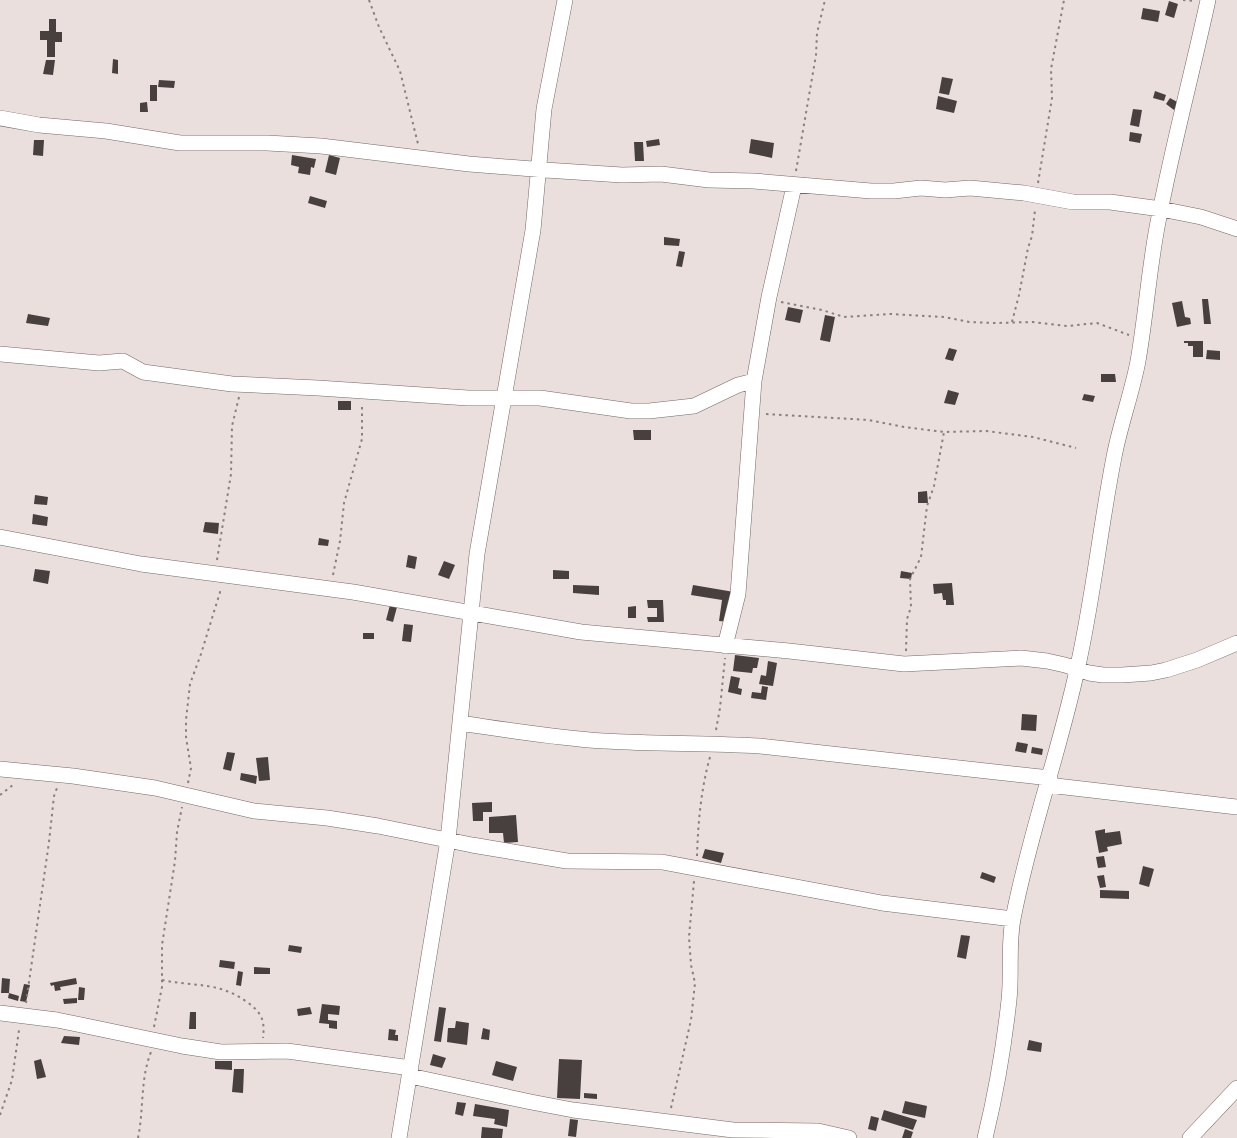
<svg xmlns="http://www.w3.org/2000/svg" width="1237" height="1138" font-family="Merriweather,serif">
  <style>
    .building { fill: #48403e }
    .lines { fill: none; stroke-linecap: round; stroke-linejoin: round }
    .minor-casing { stroke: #726966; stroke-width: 16 }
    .path { stroke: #87807e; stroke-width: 2; stroke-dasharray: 2.5 4; stroke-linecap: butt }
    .minor { stroke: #fff; stroke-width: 15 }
  </style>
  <rect width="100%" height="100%" fill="#eadfdc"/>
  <path class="building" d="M1169 1 1178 4 1174 18 1165 15Z
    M1143 8 1160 11 1158 22 1141 19Z
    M49 19H56V32H62V42H55V57H47V40H40V31H49Z
    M113 59 118 60V74L112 73Z
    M46 60H55L53 75 43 74Z
    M942 77 953 79 949 95 939 93Z
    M159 80 175 81 174 88 158 87Z
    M150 85H157V101H150Z
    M1155 91 1166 95 1164 101 1153 98Z
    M938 96 957 101 954 113 936 109Z
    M1170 98 1179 103 1174 110 1166 104Z
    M147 102 148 112H140V103Z
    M1133 109 1142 110 1139 127 1130 125Z
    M1130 132 1142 134 1140 143 1129 141Z
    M659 139 660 145 647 147 646 141Z
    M751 139 774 143 772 158 749 153Z
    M34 140H44L43 156 33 155Z
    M634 142H643L644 161H635Z
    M292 155 316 159 314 168 311 167 310 175 298 173 299 167 291 165Z
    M329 155 340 158 336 175 325 172Z
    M310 196 327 201 325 208 308 203Z
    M664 237 680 239 679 246 664 245Z
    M679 251 685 252 682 267 676 266Z
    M1202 299H1208L1211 324H1204Z
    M1182 301 1185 317 1190 318 1191 324 1177 327 1172 303Z
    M788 307 803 310 800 323 785 320Z
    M28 314 50 318 48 326 26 323Z
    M825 315 835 317 830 342 820 340Z
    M1184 341H1203V357H1193V346H1188V343H1184Z
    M949 348 957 350 953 361 945 359Z
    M1207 350 1220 351V360L1206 359Z
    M1101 374H1115L1116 382H1101Z
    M948 390 959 393 955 405 944 403Z
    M1084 394 1095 396 1093 402 1082 400Z
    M338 401H351V410H338Z
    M633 430H651V440H634Z
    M927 491 928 503H918V492Z
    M35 495 48 497 47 505 34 504Z
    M33 514 48 517 47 526 32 524Z
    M205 522 219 523 218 534 203 532Z
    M319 538 329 540 328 546 318 545Z
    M408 555 417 557 415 569 406 567Z
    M444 561 455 565 449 579 438 575Z
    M35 569 50 571 48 584 33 581Z
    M553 570 569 571V579H553Z
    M901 571 912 573 911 579 900 578Z
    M952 583 954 605H946V600H943L942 593 934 594 933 584Z
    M573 585 599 586V595L573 593Z
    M693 585 734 592 729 622 719 621 722 600 691 595Z
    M647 600H663L664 622H648L647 617H657V608H648Z
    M390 605 397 607 393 622 386 620Z
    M636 606V618H628V607Z
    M404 624 413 625 411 642 402 641Z
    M363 633H374V639H363Z
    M735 655 759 658 757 668H753L752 673 733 671Z
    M768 661 777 663 773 686 759 684 761 675 766 676Z
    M731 676 740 678 738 688 742 689 741 695 728 692Z
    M762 686 768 687 766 700 751 698 752 692 761 693Z
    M1022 714 1037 715 1036 731 1021 730Z
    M1017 742 1028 744 1026 753 1015 751Z
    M1032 747 1043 749 1042 755 1031 753Z
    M227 752 235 753 231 771 223 769Z
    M268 757 270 780 259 781 256 758Z
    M241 773 257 776 256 784 240 780Z
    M492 802V812H483V821H473L472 803Z
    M516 815 518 842 504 843 503 833H489V817Z
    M1105 829V833L1120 831 1122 844 1107 847 1108 851 1099 853 1095 831Z
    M705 849 724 853 721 863 702 858Z
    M1104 856 1106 867 1098 868 1096 857Z
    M1143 866 1154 869 1149 887 1139 884Z
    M982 872 996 877 994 883 980 878Z
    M1104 875 1106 887 1100 888 1097 876Z
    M1100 890 1129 891V899L1100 898Z
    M961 935 970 936 966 959 957 957Z
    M289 945 302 947 301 953 288 951Z
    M220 960 235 962 234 969 219 967Z
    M254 967 270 968V974H254Z
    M238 971 243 972 241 986 236 985Z
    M2 978 10 979 9 993 19 996 18 1001 8 998 9 993H1Z
    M76 978 77 984 60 987 61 990 55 991 54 985 51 986 50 983Z
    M24 984 30 985 26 1002 20 1001Z
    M79 987 85 988 84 1000H78Z
    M77 998V1003L64 1004 63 999Z
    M322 1004 340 1006 339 1015 328 1014V1020L337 1021V1029L329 1028V1024L319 1023Z
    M310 1007 312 1014 298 1016 297 1009Z
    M439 1007 446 1008 441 1042 434 1041Z
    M190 1012H196V1029H189Z
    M456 1021 469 1023 467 1045 447 1042 448 1028H455Z
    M483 1028 490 1030 489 1040 481 1039Z
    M389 1029 396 1030 395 1035H398V1041L388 1040Z
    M64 1036 80 1037 79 1045 61 1043Z
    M1029 1040 1042 1043 1041 1052 1027 1050Z
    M433 1054 446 1058 442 1068 430 1065Z
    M41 1059 46 1077 37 1079 34 1061Z
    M559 1059 582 1060 580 1099 557 1098Z
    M215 1061H232V1070L215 1069Z
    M496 1061 517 1067 513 1081 492 1075Z
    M234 1069H244L243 1093 232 1092Z
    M584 1093 597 1094V1099L584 1098Z
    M905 1101 927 1106 925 1118 902 1113Z
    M457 1102 466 1103 463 1116 455 1114Z
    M475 1104 509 1110 507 1127 494 1124 495 1119 473 1116Z
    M884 1110 917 1120 913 1130 881 1120Z
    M871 1116 879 1118 876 1131 868 1129Z
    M570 1119 578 1120 576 1137 568 1136Z
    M482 1127 503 1129 502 1138H481Z
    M905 1129 913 1132 911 1138H902Z"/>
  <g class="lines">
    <defs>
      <path id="minor" d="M0 118 39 125 106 131 180 143H267L321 146 469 164 545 170 622 175 661 174 709 180 754 181 871 191H894L921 188 945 190 970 188 1024 193 1073 202H1110L1161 209 1201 217 1237 229
        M0 354 99 363 123 361 143 372 232 384 318 388 468 398H540L631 411H649L694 406 738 385 754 381
        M0 537 141 564 353 592 581 632 789 651 904 664 1021 658 1047 661 1065 665 1089 673 1103 675H1122L1151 673 1166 670 1197 660 1237 643
        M725 646 738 594 754 381 769 297 794 186
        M460 723C508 730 556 738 604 741 656 744 708 743 760 746L1050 778
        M0 769 73 776 155 788 254 811 327 818 378 826 472 845 567 861 662 862 882 903 1013 919
        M1048 785 1237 807
        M0 1013 57 1020 182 1046 221 1052 287 1051 411 1068
        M410 1076 531 1102 573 1110 733 1130 818 1131 849 1138
        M399 1138 448 840 477 554 533 230 544 109 565 0
        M985 1138C996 1093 1004 1046 1009 1000 1012 973 1008 946 1013 919 1029 835 1059 753 1077 670 1093 600 1100 528 1114 457 1120 425 1132 393 1138 361 1146 315 1149 268 1158 222 1172 148 1192 74 1208 0
        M1190 1138 1237 1088"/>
    </defs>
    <use href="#minor" class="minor-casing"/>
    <path class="path" d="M369 0 379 27 400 71 418 144
      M1183 0 1195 1
      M796 171 816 55 817 33 825 0
      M1038 183 1052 98 1051 69 1064 0
      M781 302 822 310 844 317 890 314 944 317 969 322 995 323 1033 322 1067 326 1097 323 1129 335
      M1012 322 1019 295 1028 248 1032 236 1035 210
      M766 414 868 420 904 427 944 432 986 431 1033 437 1076 448
      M217 560 231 474 232 426 239 397
      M333 575 340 541 344 503 362 439V403
      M906 651 907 619 911 607 910 579 921 557 927 506 934 486 944 432
      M716 730 720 708 725 658
      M188 783 191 768 186 737V720L190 684 201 654 221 589
      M0 795 13 785
      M697 856C698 823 701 789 710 757
      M162 980C194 987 218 981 247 1002 262 1013 265 1020 263 1038
      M26 1003 49 842 54 796 57 788
      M154 1027 162 987V945L175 861 177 832 182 807
      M671 1108 691 1020 695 983 691 965 689 937 694 881
      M0 1115 12 1080 19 1030
      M138 1138C144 1109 140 1080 151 1052"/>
    <use href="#minor" class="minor"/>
  </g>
</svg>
